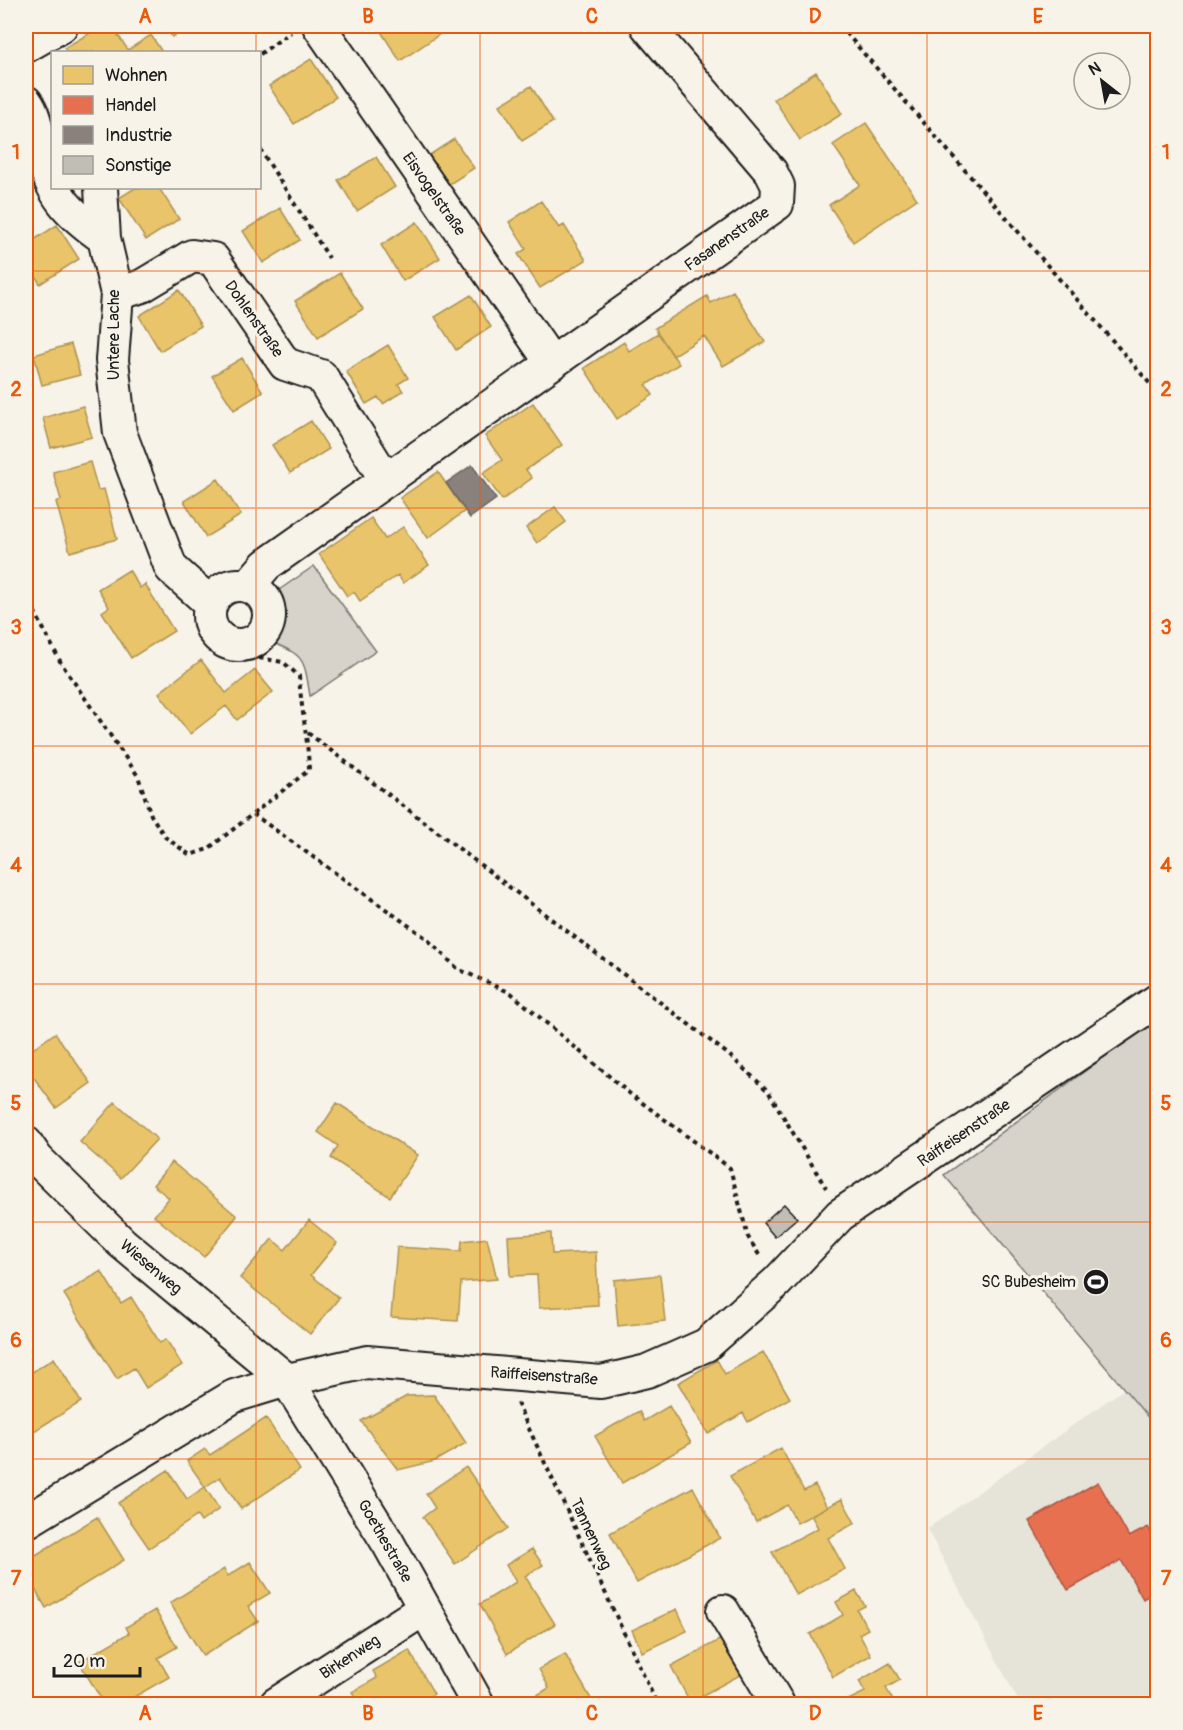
<svg xmlns="http://www.w3.org/2000/svg" width="1183" height="1730" font-family="Pangolin,sans-serif">
  <style>
    .built { fill: #e6e3d9 }
    .green { fill: #d7d3cb; stroke: #7a7874; stroke-width: 1.5 }
    .homes { fill: #e9c46a; stroke: #ac9253; stroke-width: 1.5 }
    .shops { fill: #e76f51; stroke: #aa5641; stroke-width: 1.5 }
    .industry { fill: #8a817c; stroke: #69635f; stroke-width: 1.5 }
    .building { fill: #c0beb5; stroke: #1c1c1c; stroke-width: 1.5 }
    .lines { fill: none; stroke-linecap: round; stroke-linejoin: round }
    .street-casing { stroke: #1c1c1c; stroke-width: 36 }
    .path { stroke: #1c1c1c; stroke-width: 4; stroke-dasharray: 4.5 4.5; stroke-linecap: butt }
    .street { stroke: #f7f3e8; stroke-width: 32 }
    .grid { fill: none; stroke: #e8590c; stroke-width: 1.5; stroke-opacity: 0.55 }
    .labels { text-anchor: middle; dominant-baseline: central; stroke-width: 6; stroke-linejoin: round; paint-order: stroke }
    .street-label { font-size: 16px; fill: #1c1c1c; stroke: #f7f3e8 }
    .poi-label { font-size: 16px; fill: #1c1c1c; stroke: #f7f3e8; text-anchor: end }
    .neatline { fill: none; stroke: #e8590c; stroke-width: 2 }
    .grid-label { font-size: 20px; text-anchor: middle; font-weight: bold; fill: #e8590c }
  </style>
  <rect width="100%" height="100%" fill="#f7f3e8"/>
  <filter id="ink" filterUnits="userSpaceOnUse"><feTurbulence type="fractalNoise" baseFrequency=".0167" numOctaves="2"/><feDisplacementMap in="SourceGraphic" scale="12" xChannelSelector="R" yChannelSelector="G"/><feConvolveMatrix kernelMatrix="1 2 1 2 8 2 1 2 1" color-interpolation-filters="sRGB"/></filter>
  <g filter="url(#ink)">
    <path class="built" d="M1124 1389 1157 1428V1704H1020L927 1529Z"/>
    <path class="green" d="M314 566 376 651 310 696C304 658 305 655 268 641 278 623 281 611 276 592Z
      M1157 1018V1428L944 1175Z"/>
    <path class="homes" d="M102 26H112L128 50 151 35 162 52H67L64 48Z
      M165 26H191L172 37Z
      M203 26H218L208 32Z
      M380 26H434L440 34 400 61 378 27Z
      M311 59 336 97 294 124 269 86Z
      M816 72 842 114 800 140 774 99Z
      M531 86 553 122 522 141 500 105Z
      M866 123 917 199 853 242 829 205 860 185 833 145Z
      M454 139 474 168 445 187 425 158Z
      M376 157 395 187 357 211 338 180Z
      M135 188H159L179 219 146 240 119 198Z
      M541 201 559 228 564 225 586 260 540 288 518 254 526 249 509 222Z
      M280 208 300 240 263 263 243 231Z
      M417 222 440 258 403 281 381 245Z
      M57 225 79 259 40 284 26 260V245Z
      M340 273 363 309 318 337 295 301Z
      M179 290 201 326 160 351 139 316Z
      M733 291 765 342 723 366 704 336 673 356 655 328 707 296 711 303Z
      M471 295 491 327 456 350 435 317Z
      M658 333 679 364 646 385 653 395 617 419 584 368 624 342 629 351Z
      M71 344 80 375 42 385 34 355Z
      M388 345 408 378 398 384 403 391 383 404 378 397 366 404 346 371Z
      M242 358 263 392 234 410 212 376Z
      M533 403 562 445 526 470 532 478 502 500 483 473 502 460 485 436Z
      M83 406 92 437 51 448 43 418Z
      M311 421 329 449 290 473 272 445Z
      M90 462 98 490 104 489 117 539 70 552 56 502 61 500 53 472Z
      M438 472 465 511 428 538 400 498Z
      M218 479 241 515 206 537 184 501Z
      M555 507 566 522 537 543 526 528Z
      M371 518 385 539 403 527 429 565 403 583 398 575 360 601 354 592 347 596 319 554Z
      M129 570 140 588 145 584 174 631 131 658 102 612 109 607 98 589Z
      M201 660 226 693 255 670 273 692 237 720 226 706 190 734 159 693Z
      M26 998 31 1007 26 1011Z
      M55 1033 91 1083 56 1108 26 1067V1054Z
      M115 1102 157 1139 121 1178 80 1142Z
      M337 1103 418 1155 390 1197 331 1158 338 1146 318 1132Z
      M172 1162 237 1216 204 1257 154 1216 169 1198 153 1185Z
      M309 1220 337 1243 311 1275 339 1298 310 1334 240 1278 272 1239 285 1250Z
      M551 1233 552 1254 596 1252 598 1305 539 1308 537 1275 510 1276 508 1236Z
      M487 1238 497 1279 461 1282 458 1321 391 1317 397 1247 461 1251 462 1241Z
      M101 1271 121 1303 131 1297 160 1343 166 1339 182 1365 146 1388 134 1368 117 1379 64 1294Z
      M660 1275 665 1321 618 1326 614 1280Z
      M763 1352 790 1398 748 1422 743 1413 708 1434 678 1383 717 1360 725 1374Z
      M54 1358 81 1402 31 1433 26 1424V1376Z
      M434 1395 466 1443 435 1461 398 1470 361 1421 407 1396Z
      M669 1406 691 1443 622 1483 595 1436 639 1411 644 1421Z
      M266 1418 300 1470 241 1509 220 1477 205 1487 187 1461 205 1449 210 1455Z
      M781 1448 804 1491 815 1485 827 1507 797 1523 787 1505 756 1522 730 1476Z
      M466 1467 508 1528 455 1564 423 1517 435 1508 426 1494Z
      M168 1470 187 1499 205 1487 219 1509 201 1522 197 1516 149 1548 118 1503Z
      M693 1487 720 1538 637 1583 610 1533Z
      M842 1499 855 1523 828 1538 845 1569 796 1595 772 1552 818 1528 811 1515Z
      M97 1517 124 1560 46 1608 26 1574V1561Z
      M532 1549 543 1565 525 1576 555 1624 507 1654 480 1604 516 1582 506 1565Z
      M250 1562 270 1593 248 1606 258 1621 203 1656 170 1603 224 1569 228 1576Z
      M856 1591 865 1606 857 1610 868 1629 859 1634 871 1655 833 1677 810 1634 843 1615 836 1602Z
      M26 1601 35 1617 26 1623Z
      M677 1609 687 1631 642 1652 632 1630Z
      M155 1610 177 1647 158 1658 169 1677 122 1704H104L79 1662 129 1633 126 1627Z
      M723 1638 742 1674 690 1702 671 1666Z
      M409 1650 434 1694 416 1704H360L352 1692 377 1678 373 1671Z
      M565 1654 594 1704H532L529 1700 549 1688 539 1669Z
      M890 1663 900 1680 886 1688 895 1704H840L865 1692 859 1681Z"/>
    <path class="shops" d="M1098 1482 1129 1537 1148 1527 1158 1543V1590L1143 1599 1121 1560 1068 1590 1029 1521Z"/>
    <path class="industry" d="M472 465 496 499 470 518 446 483Z"/>
    <path class="building" d="M784 1204 797 1218 775 1237 763 1223Z"/>
    <g class="lines">
      <defs>
        <path id="street" d="M319 26 551 362
          M26 46 61 26
          M26 102C36 116 37 133 41 150 50 194 68 213 104 238L117 294 112 360 120 433 171 568 211 604
          M101 188 104 238
          M117 294 142 286 192 256 213 259 285 364 321 376 386 480
          M209 615a30 30 0 1 1 60 0a30 30 0 1 1-60 0Z
          M248 586 266 565 777 204 778 186 771 172 647 26
          M26 1143 37 1159 122 1243 287 1380 388 1543 478 1704
          M26 1522 234 1396 287 1380 367 1362 601 1382 647 1371 706 1345 777 1282 840 1215 1158 1000
          M723 1611 778 1704
          M276 1704 424 1609"/>
      </defs>
      <use href="#street" class="street-casing"/>
      <path class="path" d="M840 26 1158 393
        M260 54 291 32
        M260 149 329 258
        M26 595 61 663 138 776 151 815 165 837 190 855 208 849 309 770C308 738 301 708 299 676L283 662 259 658 255 640
        M308 733 729 1055 768 1091 826 1188
        M253 814 426 938 458 969 511 993 629 1093 730 1168 748 1237 761 1258
        M517 1403 657 1704"/>
      <use href="#street" class="street"/>
    </g>
  </g>
  <path class="grid" d="M256 26V52M480 26V1704M703 26V1704M927 26V1704M256 188V1704M26 271H1158M26 508H1158M26 746H1158M26 984H1158M26 1222H1158M26 1459H1158"/>
  <defs>
    <symbol id="stadium-disc" viewBox="-11 -11 22 22"><circle r="9.5" fill="#1c1c1c" stroke="#f7f3e8"/><path d="M0-5a6.5 5 0 1 0 0 10a6.5 5 0 1 0 0-10ZM-3.5-1.8h7v3.6h-7Z" fill="#fff"/></symbol>
  </defs>
  <g fill-rule="evenodd">
    <use href="#stadium-disc" x="1081" y="1267" width="30" height="30"/>
  </g>
  <g class="labels">
    <g class="street-label">
      <text transform="translate(434 194) rotate(55)">Eisvogelstraße</text>
      <text transform="translate(727 239) rotate(-35)">Fasanenstraße</text>
      <text transform="translate(254 319) rotate(55)">Dohlenstraße</text>
      <text transform="translate(114 335) rotate(-90)">Untere Lache</text>
      <text transform="translate(964 1133) rotate(-34)">Raiffeisenstraße</text>
      <text transform="translate(151 1267) rotate(40)">Wiesenweg</text>
      <text transform="translate(544 1376) rotate(4)">Raiffeisenstraße</text>
      <text transform="translate(591 1534) rotate(65)">Tannenweg</text>
      <text transform="translate(385 1541) rotate(60)">Goethestraße</text>
      <text transform="translate(350 1657) rotate(-33)">Birkenweg</text>
    </g>
    <g class="poi-label">
      <text x="1076" y="1282">SC Bubesheim</text>
    </g>
  </g>
  <rect width="1183" height="1730" fill="none" stroke="#f7f3e8" stroke-width="66"/>
  <rect x="51" y="51" width="210" height="138" fill="#f7f3e8" stroke="#9f9d96" stroke-width="1.5"/>
  <rect x="63" y="66" width="30" height="18" fill="#e9c46a" stroke="#9f9d96" stroke-width="1.5"/>
  <text x="105" y="81" font-size="18" fill="#1c1c1c">Wohnen</text>
  <rect x="63" y="96" width="30" height="18" fill="#e76f51" stroke="#9f9d96" stroke-width="1.5"/>
  <text x="105" y="111" font-size="18" fill="#1c1c1c">Handel</text>
  <rect x="63" y="126" width="30" height="18" fill="#8a817c" stroke="#9f9d96" stroke-width="1.5"/>
  <text x="105" y="141" font-size="18" fill="#1c1c1c">Industrie</text>
  <rect x="63" y="156" width="30" height="18" fill="#c0beb5" stroke="#9f9d96" stroke-width="1.5"/>
  <text x="105" y="171" font-size="18" fill="#1c1c1c">Sonstige</text>
  <g transform="translate(1102 81) rotate(329)"><circle r="28" fill="#f7f3e8" stroke="#9f9d96" stroke-width="1.5"/>
  <path d="M0-4.5L10 22L0 15L-10 22Z" fill="#1c1c1c"/>
  <text y="-9" font-size="16" font-weight="bold" text-anchor="middle" fill="#1c1c1c">N</text>
  </g>
  <path d="M54 1667v9h86v-9" fill="none" stroke="#1c1c1c" stroke-width="3"/>
  <text x="63" y="1667" font-size="18" fill="#1c1c1c" stroke="#f7f3e8" stroke-width="4.5" paint-order="stroke">20 m</text>
  <rect x="33" y="33" width="1117" height="1664" class="neatline"/>
  <g class="grid-label">
    <text x="145" y="23">A</text>
    <text x="368" y="23">B</text>
    <text x="592" y="23">C</text>
    <text x="815" y="23">D</text>
    <text x="1038" y="23">E</text>
    <text x="16" y="159">1</text>
    <text x="1166" y="159">1</text>
    <text x="16" y="396">2</text>
    <text x="1166" y="396">2</text>
    <text x="16" y="634">3</text>
    <text x="1166" y="634">3</text>
    <text x="16" y="872">4</text>
    <text x="1166" y="872">4</text>
    <text x="16" y="1110">5</text>
    <text x="1166" y="1110">5</text>
    <text x="16" y="1347">6</text>
    <text x="1166" y="1347">6</text>
    <text x="16" y="1585">7</text>
    <text x="1166" y="1585">7</text>
    <text x="145" y="1720">A</text>
    <text x="368" y="1720">B</text>
    <text x="592" y="1720">C</text>
    <text x="815" y="1720">D</text>
    <text x="1038" y="1720">E</text>
  </g>
</svg>
